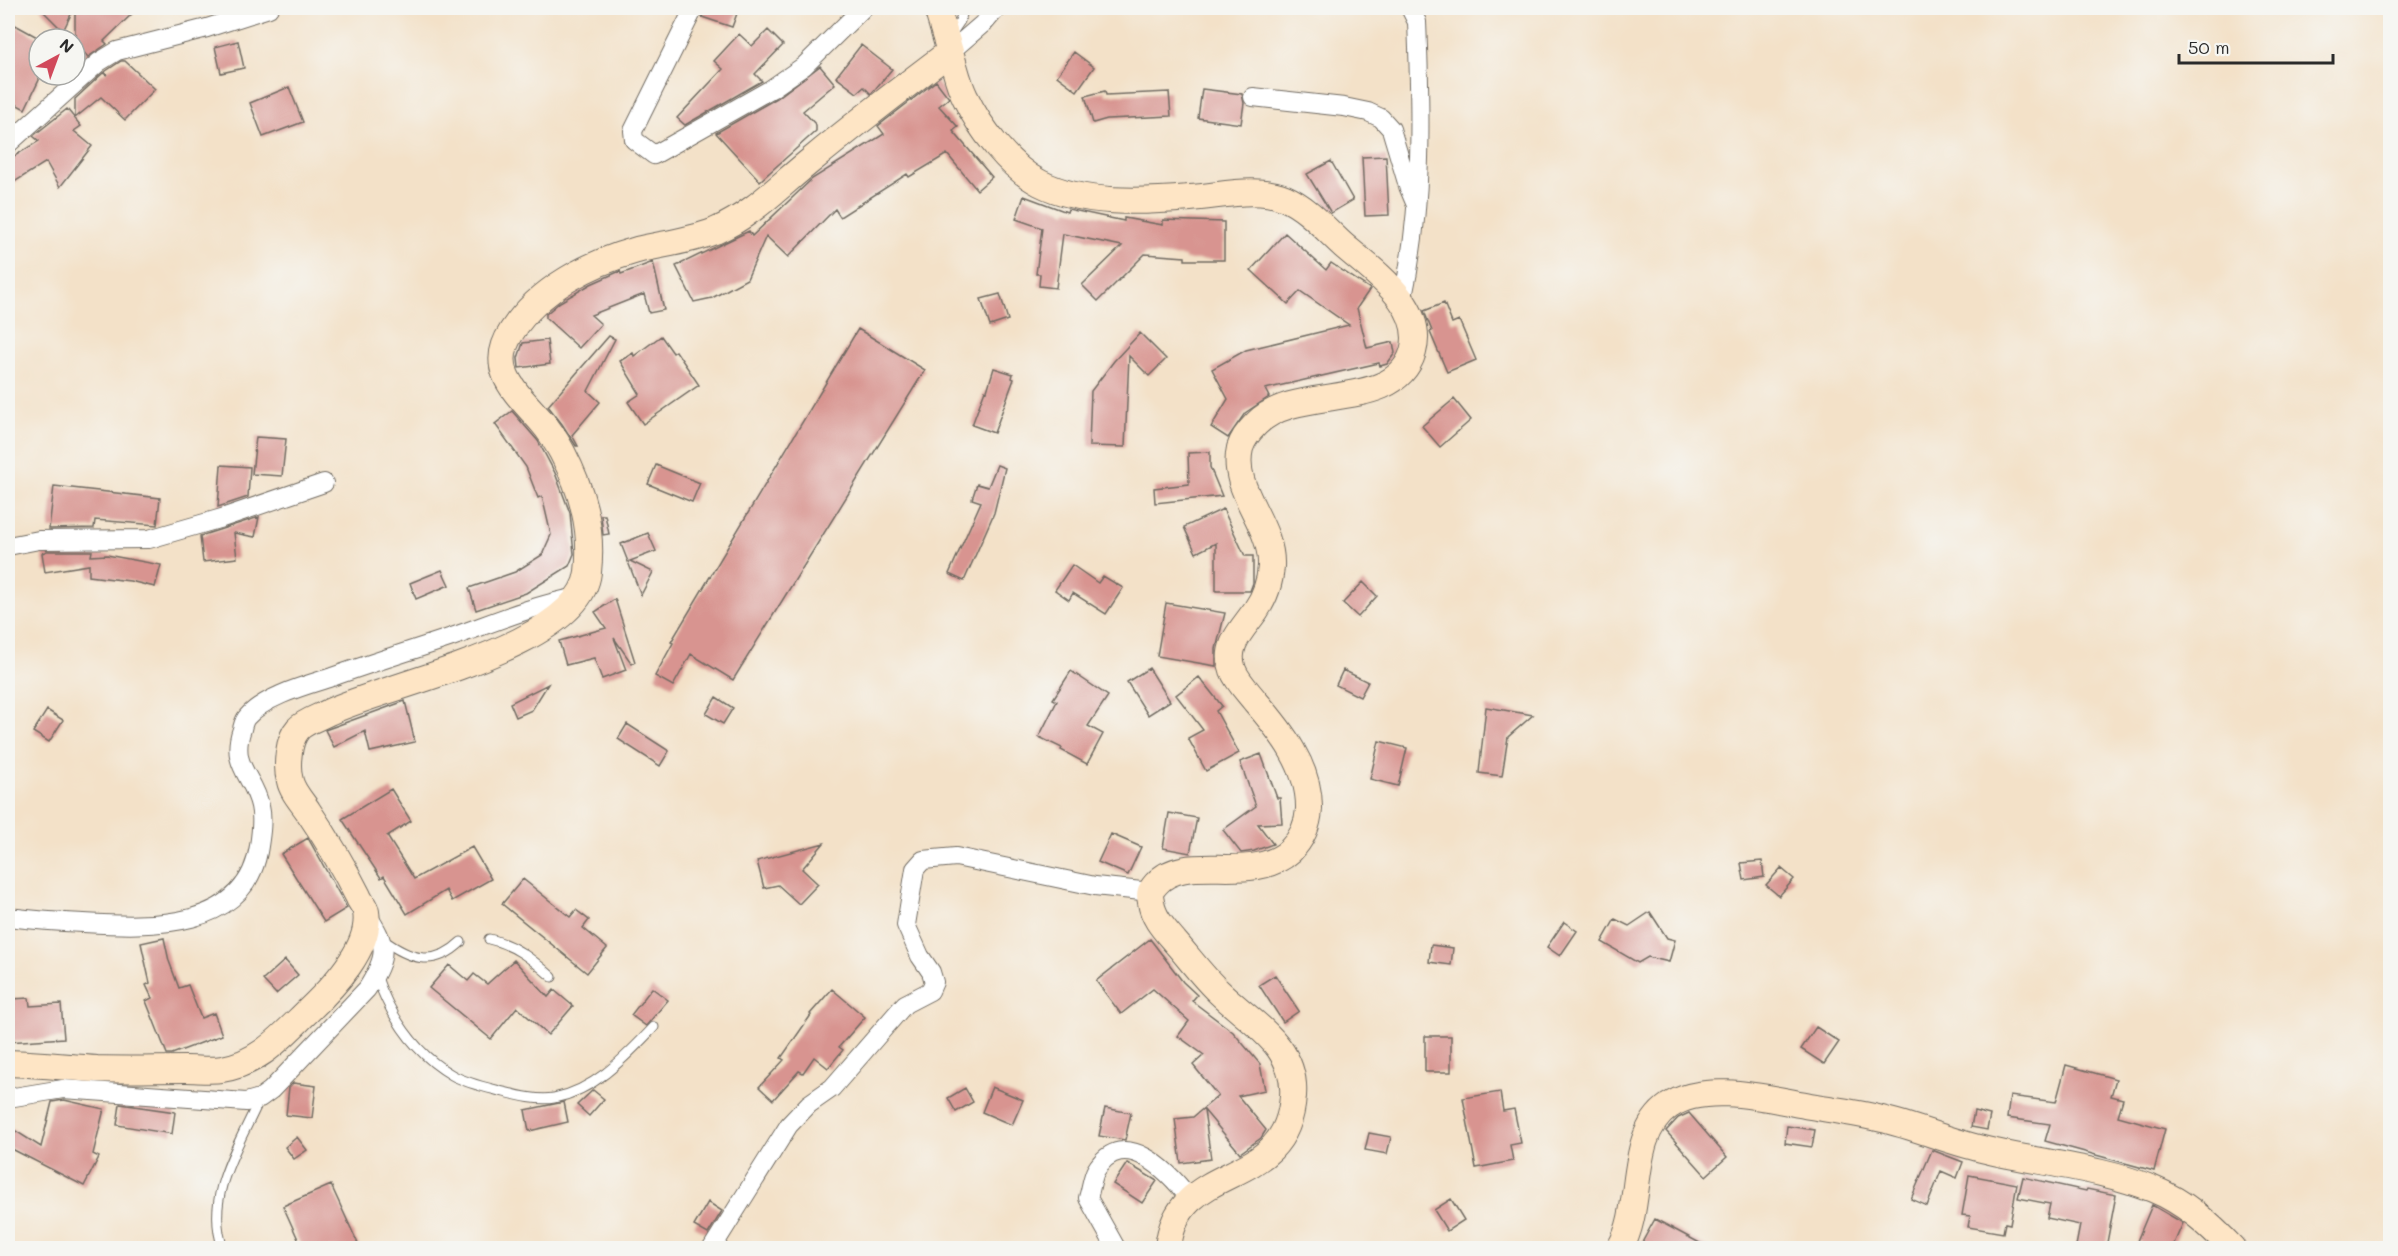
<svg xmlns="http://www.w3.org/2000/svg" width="2398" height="1256" font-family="Mali,sans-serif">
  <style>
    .building { fill: #d89490 }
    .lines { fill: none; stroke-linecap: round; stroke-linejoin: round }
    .lane-casing { stroke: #716b62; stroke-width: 11 }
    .street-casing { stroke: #716b62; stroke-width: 20 }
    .secondary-casing { stroke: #716b62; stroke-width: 28 }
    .lane { stroke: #fff; stroke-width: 9 }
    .street { stroke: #fff; stroke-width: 18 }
    .secondary { stroke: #fee5c5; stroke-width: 26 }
  </style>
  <rect width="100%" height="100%" fill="#f6f6f2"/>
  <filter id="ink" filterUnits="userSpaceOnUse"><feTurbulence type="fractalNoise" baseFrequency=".0167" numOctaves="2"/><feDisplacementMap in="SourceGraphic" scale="12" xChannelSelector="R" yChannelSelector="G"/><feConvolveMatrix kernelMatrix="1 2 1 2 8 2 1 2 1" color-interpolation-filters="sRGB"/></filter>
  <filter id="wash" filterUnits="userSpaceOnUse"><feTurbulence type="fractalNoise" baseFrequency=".008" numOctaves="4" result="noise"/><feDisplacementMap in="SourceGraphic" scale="24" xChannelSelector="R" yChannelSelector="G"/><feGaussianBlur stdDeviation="1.35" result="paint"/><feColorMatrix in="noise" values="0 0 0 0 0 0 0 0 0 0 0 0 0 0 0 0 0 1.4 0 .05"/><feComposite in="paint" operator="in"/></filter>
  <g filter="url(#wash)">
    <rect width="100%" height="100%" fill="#f3e1c8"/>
    <g id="blocks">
      <path class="building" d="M40 8H74L63 31Z
        M75 8H138L104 41 107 44 88 57 75 43Z
        M705 8H739L732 27 702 17Z
        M8 21 39 38V80L25 109 8 100Z
        M768 30 783 45 755 74 762 81 685 125 677 118 723 69 714 61 739 34 752 46Z
        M238 41 244 68 221 73 215 47Z
        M861 45 892 69 871 94 864 87 857 93 836 77Z
        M1074 52 1094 67 1077 91 1057 76Z
        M121 61H125L155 89 125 120 101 97 75 118V99L103 73 107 75 104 73 106 71Z
        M820 66 835 84 803 111 816 125V131L760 181 716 133 777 98Z
        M936 81 949 98 939 106 958 127 953 131 992 177 977 190 947 154 909 177 907 174 840 217 835 209 788 257 766 236 747 279 712 298 694 302 676 266 749 231 752 236 812 179 884 134 878 126Z
        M289 87 303 122 263 137 250 103Z
        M1202 89 1242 94 1244 103 1241 124 1198 118Z
        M1105 91 1106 95 1169 92 1171 116 1107 119 1093 123 1085 96Z
        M67 109 81 126 74 131 92 146 60 187 46 162 8 186V160L39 141 33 136Z
        M1386 156 1389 215 1365 216 1362 157Z
        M1331 161 1353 200 1331 213 1307 174Z
        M1024 196 1067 212 1068 209 1124 221V218L1163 225V220L1224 222V260H1185V257L1145 254 1098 301 1082 285 1122 246 1063 234 1056 288 1039 286 1040 274H1036L1042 228 1016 219Z
        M1285 233 1326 270 1331 263 1370 289 1357 308 1367 348 1393 342 1395 353 1387 364 1380 366 1379 363 1265 389 1269 397 1245 413 1228 438 1211 427 1228 399 1212 369 1246 350 1349 325 1300 291 1288 304 1251 270Z
        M653 262 664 310 649 313 644 294 591 315 601 324 579 348 546 318V314L560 302 591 284 620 271 621 274Z
        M1000 294 1008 320 990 326 981 299Z
        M1444 303 1452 323 1459 320 1476 360 1447 372 1430 332 1432 331 1424 311Z
        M858 329 925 370 733 680 691 654 673 686 655 676 673 643 671 642Z
        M1140 333 1166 359 1149 376 1129 356 1125 447 1089 446 1091 391 1114 361Z
        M609 336 615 339 588 391 600 402 572 435 578 446H576L562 424 548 406Z
        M661 336 673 353 676 351 699 385 643 424 628 402 640 394 620 361 633 353 634 356Z
        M547 340 550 364 519 368 518 358 523 343Z
        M994 368 1013 374 1012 378 1014 379 994 433 972 425 985 390 987 391Z
        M1454 399 1471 420 1440 447 1422 426Z
        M512 411 538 441 555 473 570 513 574 554 569 566 526 593 476 610 469 588 515 572 542 555 551 535 542 496 538 498 526 467 495 424Z
        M256 437 286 439 282 476 252 474Z
        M1210 452V467L1222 496 1155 503 1154 488 1189 484 1188 453Z
        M221 465 250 467 248 497 218 507Z
        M656 465 700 483 692 502 648 484Z
        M997 465 1005 468 994 513 964 581 949 574 981 502 972 499 977 484 988 487Z
        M54 486 160 498 157 525 95 520 94 528 49 529Z
        M1223 509 1245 556H1253V583L1250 591H1216V543L1196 553 1184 527Z
        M601 515H605L609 534 603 535Z
        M259 517 255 537 234 533 237 558 203 562 200 536Z
        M648 533 656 551 630 561 653 572 641 595 621 544Z
        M47 551H92L91 556 107 555 161 565 155 587 130 581 89 576V565L45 572 42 553Z
        M1072 565 1098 583 1103 576 1123 588 1106 614 1073 593 1069 600 1055 590Z
        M442 570 449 585 416 599 410 583Z
        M1363 582 1377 596 1358 617 1343 603Z
        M615 599 635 662 632 664 614 638 626 670 602 679 594 658 566 665 559 641 606 628 595 612Z
        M1166 603 1225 613 1216 649V666L1157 656Z
        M1149 668 1170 701 1148 715 1127 682Z
        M1343 670 1368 682 1360 697 1336 685Z
        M1071 671 1108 696 1088 726 1103 734 1087 764 1061 750 1062 748 1039 737 1057 701 1053 699Z
        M1199 677 1222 706 1216 711 1239 753 1206 771 1188 738 1203 730 1176 695Z
        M548 684 532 710 516 717 510 703Z
        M716 697 733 708 723 724 706 714Z
        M405 701 415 742 370 752 365 731 334 747 325 730Z
        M1486 707 1533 715 1508 737 1502 776 1479 773Z
        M47 710 63 720 49 742 33 732Z
        M627 724 669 751 660 766 618 739Z
        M1379 741 1407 748 1398 786 1370 779Z
        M1261 754 1277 798H1280L1282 823 1258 824 1273 844 1254 851 1241 853 1223 830 1256 806 1240 762Z
        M391 789 411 821 387 836 414 879 472 847 491 879 452 901 446 890 407 914 384 876 381 878 342 819Z
        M1169 813 1197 818 1190 853 1163 848Z
        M1111 834 1141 847 1128 875 1098 862Z
        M308 838 347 908 324 922 281 854Z
        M824 843 802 869 818 884 799 904 778 885 764 888 757 861Z
        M1762 861 1764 877 1744 880 1741 863Z
        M1781 868 1794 879 1779 896 1766 885Z
        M523 879 570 917 576 910 589 920 583 928 607 948 587 973 502 904Z
        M1650 912 1667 938 1675 940 1669 962 1648 957 1638 963 1602 942 1615 919 1629 926Z
        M1564 922 1577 931 1560 956 1547 947Z
        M164 938 169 961 179 988 188 985 201 1018 214 1013 222 1035 172 1054H167L146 1001 152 998 146 985 150 983 141 943Z
        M1150 939 1183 982 1197 995 1192 1001 1233 1032 1260 1064 1265 1090 1238 1096 1266 1130 1261 1138 1240 1153 1204 1110 1211 1159 1181 1163 1175 1119 1193 1117 1218 1096 1193 1065 1204 1055 1178 1036 1189 1021 1153 989 1121 1014 1096 981Z
        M1431 945 1453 948 1451 965 1429 962Z
        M285 960 298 975 276 994 263 980Z
        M514 960 548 997 554 990 573 1006 548 1035 517 1007 491 1039 429 988 449 965 468 981 474 974 487 984Z
        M1275 975 1299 1011 1283 1022 1259 985Z
        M652 988 668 1000 646 1026 631 1015Z
        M832 989 865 1017 839 1047 843 1050 828 1068 814 1057 803 1073 799 1071 773 1100 759 1087 784 1060 781 1058 811 1015 810 1014Z
        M29 998 30 1006 61 1004 64 1038 8 1042V1008H13L12 999Z
        M1816 1027 1839 1042 1824 1064 1801 1049Z
        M1425 1036H1451V1072H1425Z
        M2066 1065 2116 1079 2111 1096 2123 1099 2118 1116 2165 1129 2154 1171 2045 1141 2050 1124 2007 1118 2010 1096 2056 1102Z
        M293 1083 316 1086 312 1118 286 1115 289 1087Z
        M992 1087 1023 1100 1012 1125 982 1112Z
        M965 1088 973 1102 956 1112 948 1098Z
        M593 1090 604 1099 589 1116 577 1105Z
        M1500 1092 1503 1111 1514 1109 1521 1143 1510 1145 1513 1161 1476 1168 1463 1098Z
        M64 1100 104 1109 93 1154 99 1157 84 1186 8 1147V1126L41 1147 52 1102Z
        M564 1102 568 1122 529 1131 525 1110Z
        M120 1104 175 1112 172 1134 117 1125Z
        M1105 1108 1131 1113 1125 1140 1099 1136Z
        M1974 1111 1990 1115 1987 1130 1971 1127Z
        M1689 1113 1727 1157 1706 1176 1666 1131 1678 1118Z
        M1787 1126 1815 1130 1812 1147 1785 1143Z
        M1369 1133 1391 1137 1387 1154 1365 1150Z
        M297 1137 307 1150 294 1159 285 1147Z
        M1932 1150 1963 1162 1957 1178 1941 1171 1927 1206 1911 1199Z
        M1127 1163 1157 1181 1142 1203 1113 1184Z
        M1969 1175 2017 1184 2010 1224 2005 1223 2003 1233 1968 1227 1970 1216 1962 1215Z
        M2023 1177 2086 1191 2087 1189 2116 1195 2106 1248 2076 1246 2080 1225 2047 1218 2050 1204 2018 1198Z
        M331 1185 360 1248H302L283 1206Z
        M1451 1199 1464 1220 1447 1231 1434 1210Z
        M708 1202 722 1211 708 1234 694 1226Z
        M2152 1205 2183 1223 2172 1248H2154L2137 1241Z
        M1655 1219 1709 1248H1639Z"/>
    </g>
  </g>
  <g filter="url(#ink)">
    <use href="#blocks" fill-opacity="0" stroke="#716b62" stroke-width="1.5"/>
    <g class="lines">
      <defs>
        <path id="lane" d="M950 36 960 21 964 8
          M382 939C409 959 434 968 461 942
          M489 939C515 945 532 959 552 977
          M376 975C390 1015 414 1053 452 1075 466 1083 484 1087 500 1091 516 1095 537 1101 554 1098 596 1090 626 1056 654 1027
          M223 1248C204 1195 239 1146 260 1098"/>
        <path id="street" d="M694 8 633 131 634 140 654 155 771 89 804 66 863 8
          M950 52 986 21 997 8
          M1253 97 1344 107 1368 112 1381 118 1391 129 1408 186 1416 205
          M8 144 99 62 117 51 207 28 269 8
          M1402 302C1423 208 1421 117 1417 22L1410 8
          M8 546 39 540 149 539 222 518 324 483
          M8 917C33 920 59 922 84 923 150 927 247 931 259 846 261 833 263 819 260 806 254 776 229 766 242 729 243 725 244 720 247 717 265 696 307 685 332 677 371 663 410 651 449 638 492 623 533 605 578 597
          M8 1098 63 1089 246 1102 260 1098 271 1090 367 989C388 955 388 946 366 913
          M712 1248 789 1125 809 1104 832 1088 905 1004 930 991 934 982 931 972 920 956 906 925 915 869 923 860 956 857 1095 886 1151 892
          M1116 1248 1088 1198C1091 1189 1092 1177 1096 1170 1124 1124 1170 1173 1190 1199"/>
        <path id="secondary" d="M937 8 950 52
          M8 1063C37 1064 67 1067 97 1069 127 1070 157 1069 186 1069 198 1069 210 1071 222 1069 260 1063 283 1035 309 1010 332 988 372 947 366 912 365 906 360 902 358 896 343 866 327 839 308 811 302 802 292 791 290 781 286 767 288 740 298 729 304 722 320 717 329 712 387 684 580 647 588 572 593 528 582 490 562 452 556 441 550 431 542 422 518 394 486 370 512 331 539 289 590 263 637 250 663 244 690 241 715 231 752 215 778 187 809 162 855 124 902 88 950 52 955 67 958 83 965 97 979 127 1010 168 1040 183 1083 205 1143 202 1190 198 1221 196 1256 186 1285 198 1308 208 1326 230 1344 246 1374 272 1426 306 1413 352 1394 414 1297 382 1256 424 1249 431 1243 438 1240 448 1230 491 1273 524 1271 566 1270 582 1265 597 1256 610 1243 629 1224 645 1233 670 1237 681 1248 692 1255 701 1281 731 1310 767 1309 809 1308 826 1302 839 1290 851 1252 886 1185 850 1156 884 1150 891 1149 893 1151 902 1153 918 1165 930 1175 942 1190 959 1203 977 1219 992 1251 1023 1297 1046 1293 1096 1287 1193 1177 1157 1168 1248
          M1620 1248C1645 1206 1626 1136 1669 1106 1705 1081 1770 1099 1810 1106 1834 1110 1858 1113 1882 1119 1916 1127 1948 1141 1982 1149 2038 1163 2099 1167 2153 1189 2185 1202 2209 1224 2232 1248"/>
      </defs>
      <use href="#lane" class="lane-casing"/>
      <use href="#street" class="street-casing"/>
      <use href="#secondary" class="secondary-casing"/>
      <use href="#lane" class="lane"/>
      <use href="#street" class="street"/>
      <use href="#secondary" class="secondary"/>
    </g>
  </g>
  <rect width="2398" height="1256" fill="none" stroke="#f6f6f2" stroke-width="30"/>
  <g transform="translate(57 57) rotate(41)"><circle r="28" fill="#f6f6f2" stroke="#a5a5a2" stroke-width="1.5"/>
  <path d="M0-4.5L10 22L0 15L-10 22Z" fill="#d1495b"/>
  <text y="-9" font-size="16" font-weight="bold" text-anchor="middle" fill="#2b2b2b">N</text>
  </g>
  <path d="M2179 54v9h154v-9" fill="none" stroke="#2b2b2b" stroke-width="3"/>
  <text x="2188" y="54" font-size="18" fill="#2b2b2b" stroke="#f6f6f2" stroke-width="4.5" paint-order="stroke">50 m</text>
</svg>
